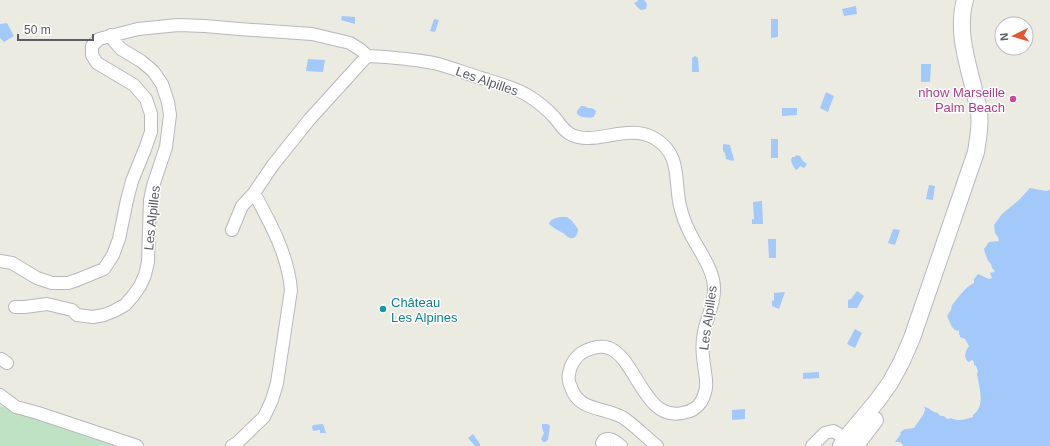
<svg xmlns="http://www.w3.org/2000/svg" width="1050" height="446" font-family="Arial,sans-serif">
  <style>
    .green { fill: #bee2c3 }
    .water { fill: #a3c8fa }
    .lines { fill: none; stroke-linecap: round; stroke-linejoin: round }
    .street-casing { stroke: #b7b8bd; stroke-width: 14 }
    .secondary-casing { stroke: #b7b9bf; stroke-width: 18 }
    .street { stroke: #fff; stroke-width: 12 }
    .secondary { stroke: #fff; stroke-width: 16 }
    .hotel-dot { fill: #d1479c; stroke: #fff; stroke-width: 1.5 }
    .culture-dot { fill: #0f9aa8; stroke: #fff; stroke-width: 1.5 }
    .labels { text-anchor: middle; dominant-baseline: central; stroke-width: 3; stroke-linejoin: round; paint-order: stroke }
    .street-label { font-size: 13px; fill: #5a5c61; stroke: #fff }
    .hotel-label { font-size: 13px; fill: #b23c85; stroke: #fff; text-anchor: end }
    .culture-label { font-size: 13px; fill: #0d838f; stroke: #fff; text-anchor: start }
  </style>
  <rect width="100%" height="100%" fill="#ecebe1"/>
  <path class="green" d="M0 406 115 446H0Z"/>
  <path class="water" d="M637 0H644L647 4 646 9 641 10 638 8 634 3 638 1Z
    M856 6 857 14 844 16 842 9Z
    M342 16 355 17V24L341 20Z
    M434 19 439 20 435 32 430 31Z
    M771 19H778V37L771 38Z
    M7 23 14 36 4 42 0 38V24Z
    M695 56 698 58 699 72H692V58Z
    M308 59 325 60 323 72 306 71Z
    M921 64H931L930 82H921Z
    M826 92 834 96 828 112 820 108Z
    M581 106H584L588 108H592L596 111 595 115H594V117C588 118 581 118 577 114V111Z
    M782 108H797V115L782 116Z
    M771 139H778V158H771Z
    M724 144 730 145C731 151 733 154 734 160L733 161 726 159 725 153 723 151V145Z
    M796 155 800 156 803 161 807 164 805 167 804 168 800 166 798 169 796 170 792 164 791 160 792 157H795Z
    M929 185 935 186 933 200 926 199Z
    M1030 188 1046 191 1050 190V446H903V445L900 442H895L901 434 900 433C903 428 909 429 914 428L923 415 925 410 924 404 925 407C930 408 933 413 938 413 939 416 941 416 944 416L947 419 951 418C958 422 966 419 973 417V415C986 406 979 387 977 374L978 371 976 366 974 365V362L972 360 969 362 967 361 965 356 966 351 969 346 965 339 960 337V335H959V331L955 330 952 327 947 316 951 310 952 305C959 297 965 287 974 283V279L978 274 989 279 992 278 990 273 994 272 995 271 992 268 991 264C987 261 985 253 984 249L989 242 999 241 998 237 995 233 994 225 1002 214 1019 200Z
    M762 201 763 224H752V219H754L753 202Z
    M567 217 572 221 578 229C578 235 574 241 568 237 566 236 565 234 563 233 558 230 553 228 549 224 551 217 560 217 567 217Z
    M893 229 900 230 895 245 888 243Z
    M768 239H776V258H769Z
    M857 291 864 296 857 308H848V300L851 299Z
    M785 292 779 309 772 306V301L774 300V293Z
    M855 329 862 333 855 348 847 344Z
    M819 372V378L803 379V373Z
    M745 409V419L732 420V410Z
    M323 424 326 433H320V430L313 431 312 427 313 425Z
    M542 424H548L550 426 548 440 545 442H543L541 439 544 433 542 428Z
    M473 434 480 444V446H475L468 438Z"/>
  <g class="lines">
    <defs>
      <path id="street" d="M232 230 242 206 254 193 273 165 309 120 367 56
        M0 261 12 263 37 278 52 283H68L77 280 104 269 113 255 119 239 127 200 132 181 145 149 151 132V114L146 99 134 85 97 63 92 55V46L99 39 138 29 178 25 205 26 239 29 312 34 350 43 361 50 367 56C389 57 412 59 434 63 450 67 465 73 481 78 497 83 513 87 527 95 537 101 547 109 555 118 560 124 563 130 570 134 593 147 627 123 654 138 682 154 674 180 680 206 682 214 685 223 689 231 697 248 714 269 714 288 715 303 707 317 704 332 701 345 703 358 705 372 707 384 707 391 701 402 697 408 690 412 682 413 644 421 636 358 609 348 600 345 591 348 583 352 576 356 570 365 569 374 568 378 569 383 571 387 578 411 604 407 622 417 635 425 645 437 657 446
        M15 307H25L47 304 72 310 77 315 93 317 104 315 114 311 125 305 133 296 140 286 145 275 148 262 150 200 153 186 166 147 170 115 168 102 162 84 153 71 141 61 121 49 114 41 111 35
        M0 359H1L7 363
        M0 395 16 407 38 413 137 446
        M232 446 237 443 264 417 272 400 277 383 291 290C288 255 271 224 254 193
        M604 446 602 443 604 440C611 437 616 442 621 446
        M812 446 825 433 833 431 846 438 851 443"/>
      <path id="secondary" d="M841 446 846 438 877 401 890 383 901 363 912 338 976 152C978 138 981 125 979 112 979 106 976 100 975 94 968 64 956 31 965 0
        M855 446 875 420"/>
    </defs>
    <use href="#street" class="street-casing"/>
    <use href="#secondary" class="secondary-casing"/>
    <use href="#street" class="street"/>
    <use href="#secondary" class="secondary"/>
  </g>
  <circle class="hotel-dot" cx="1013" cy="99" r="4"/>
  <circle class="culture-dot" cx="383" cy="309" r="4"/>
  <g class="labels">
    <g class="street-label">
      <text transform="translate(487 81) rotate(19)">Les Alpilles</text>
      <text transform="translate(152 218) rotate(-84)">Les Alpilles</text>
      <text transform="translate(708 318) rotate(-82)">Les Alpilles</text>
    </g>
    <g class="hotel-label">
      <text x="1005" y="92">nhow Marseille<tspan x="1005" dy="15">Palm Beach</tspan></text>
    </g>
    <g class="culture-label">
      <text x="391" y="302">Château<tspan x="391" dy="15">Les Alpines</tspan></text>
    </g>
  </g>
  <g transform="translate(1014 36) rotate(265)"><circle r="19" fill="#ffffff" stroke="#bdbec0"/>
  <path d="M0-3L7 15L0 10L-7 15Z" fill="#de5a34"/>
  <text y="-6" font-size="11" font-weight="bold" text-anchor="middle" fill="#5a5c61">N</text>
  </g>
  <path d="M18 34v6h75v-6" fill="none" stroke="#5a5c61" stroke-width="2"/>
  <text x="24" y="34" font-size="12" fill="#5a5c61" stroke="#ffffff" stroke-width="3" paint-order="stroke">50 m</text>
</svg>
